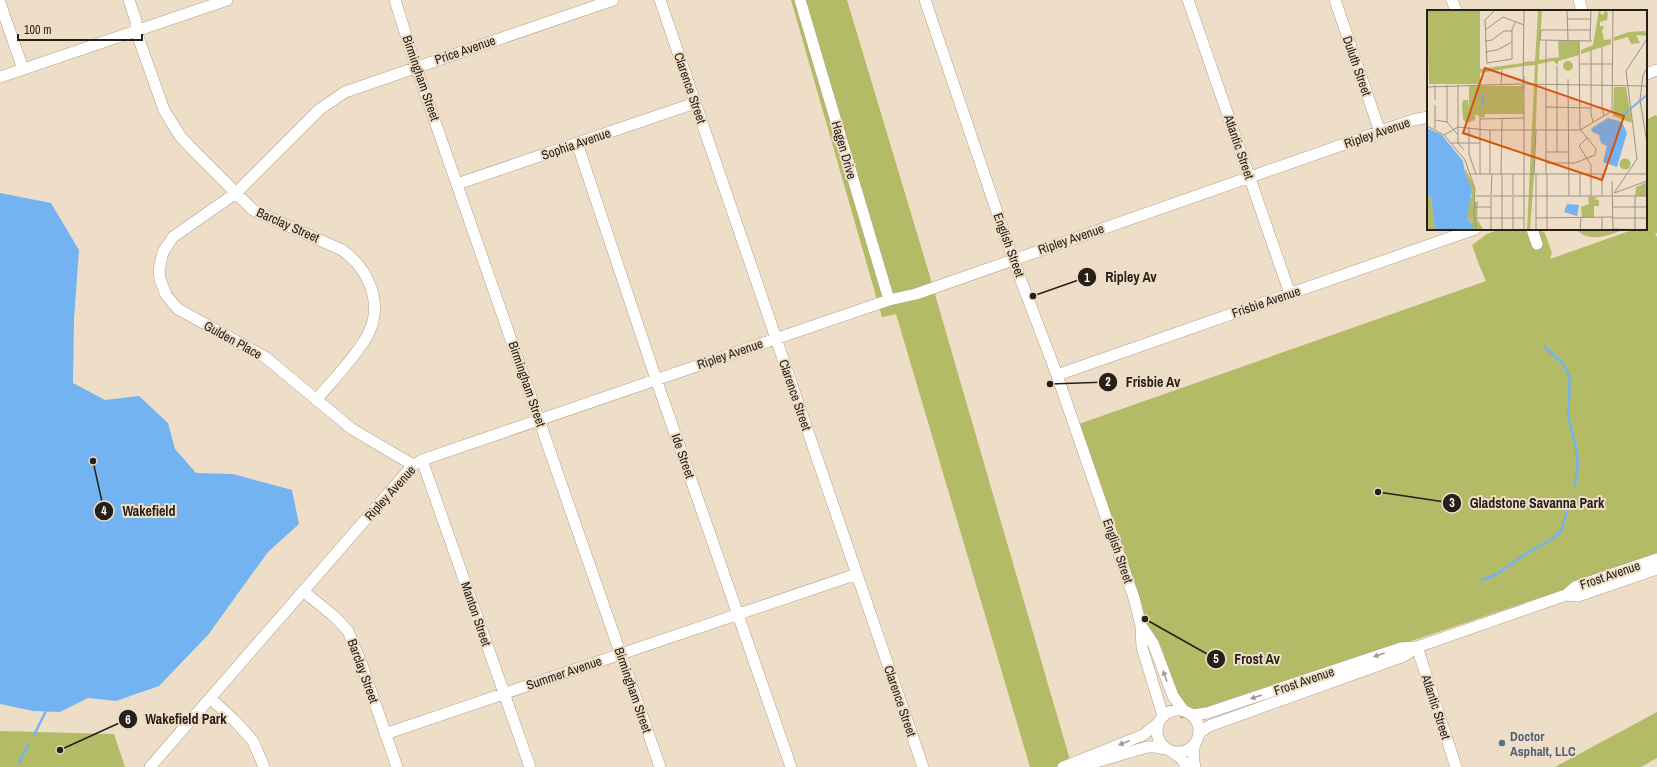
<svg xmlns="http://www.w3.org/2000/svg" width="1657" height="767" font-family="'Archivo Narrow',sans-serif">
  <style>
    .green { fill: #b4bb67 }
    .water { fill: #74b3f2 }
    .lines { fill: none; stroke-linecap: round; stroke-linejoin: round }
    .stream { stroke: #74b3f2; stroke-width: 2.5 }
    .minor-casing { stroke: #afa08c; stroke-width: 12 }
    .minor { stroke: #fff; stroke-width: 11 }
    .oneway { fill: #9d9b97 }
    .service-dot { fill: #5c6f8a; stroke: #eedec8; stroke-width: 1.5 }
    .labels { text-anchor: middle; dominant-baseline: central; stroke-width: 4; stroke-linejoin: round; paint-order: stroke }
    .street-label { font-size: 13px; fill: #262018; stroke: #eedec8 }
    .service-label { font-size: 13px; font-weight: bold; fill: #4e5e75; stroke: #eedec8; text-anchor: start }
    .inset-river { fill: none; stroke: #74b3f2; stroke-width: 2 }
    .inset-road { fill: none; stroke: #9e9282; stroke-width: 1 }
    .view { fill: #d5530d; fill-opacity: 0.15; stroke: #d5530d; stroke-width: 2 }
    .inset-edge { fill: none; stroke: #262018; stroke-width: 2 }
    .leader { fill: none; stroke: #262018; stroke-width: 1.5 }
    .callout-dot { fill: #262018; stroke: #eedec8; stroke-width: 1.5 }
    .mark-label { font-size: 12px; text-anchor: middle; font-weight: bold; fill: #fff }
    .callout-label { font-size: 14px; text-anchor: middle; font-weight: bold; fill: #262018; stroke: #eedec8; stroke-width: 4; stroke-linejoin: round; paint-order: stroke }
  </style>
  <rect width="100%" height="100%" fill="#eedec8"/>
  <path class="green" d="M791 0H847L928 270 1072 767H1030L896 314 882 317Z
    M1655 115 1657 116V233H1655L1657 237V558L1181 719 1076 425 1486 281 1479 265 1472 245 1487 234 1500 229H1538L1545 233 1552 253 1550 259 1635 229H1646V120Z
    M1575 229H1626C1608 235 1591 244 1575 229Z
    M1657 712V758L1641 767H1555Z
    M0 731 114 734 125 767H0Z"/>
  <path class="water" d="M0 193 51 203 79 250 74 319 73 383 105 400 139 396 168 423 175 449 196 473 233 474 292 490 299 524 268 552 208 635 159 686 116 701 88 698 60 712 33 711 0 704Z"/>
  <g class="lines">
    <path class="stream" d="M1544 346 1563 364 1568 373 1570 380 1568 416 1576 448 1578 465 1575 485
      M1482 580 1495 575 1529 552 1554 538 1561 531 1568 508
      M34 735 46 711
      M19 763 28 745"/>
    <defs>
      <path id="minor" d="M129 0 136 21V31L164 110 180 136 191 148 253 210 342 250C370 270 385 306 366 338 353 360 333 380 316 400
        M395 0 416 67 660 767
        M660 0 923 767
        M800 0 889 300
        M925 0 1013 259 1057 375 1134 598 1141 626 1142 647 1163 716
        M1188 0 1290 294
        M1335 0 1380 132
        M1452 0 1456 11
        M1579 0 1582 11
        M0 3 23 69
        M1646 74 1657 70
        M0 77 227 0
        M577 143 656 379 791 767
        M457 184 695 103
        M1532 229 1537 244
        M1057 375 1475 229
        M422 460 530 767
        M413 465 352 429 265 357 178 309 166 295 160 279 159 270 163 252 173 237 236 193 320 109 345 92 613 0
        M303 591 335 617 348 631 362 665 397 767
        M1566 595 1578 596 1657 569
        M1142 627 1153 643 1173 696 1183 710
        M1417 647 1456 767
        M210 698 234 720 253 741 264 767
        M1157 731a21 21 0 1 1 42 0a21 21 0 1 1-42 0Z
        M1192 715 1207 713 1401 648 1416 647
        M1199 733 1209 726 1404 656 1417 647 1566 595 1575 587 1657 559
        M385 734 857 574
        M1195 744C1192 752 1193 759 1195 767
        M1172 752 1182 759 1186 767
        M1082 766 1147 747H1156L1166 749
        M150 767 413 465 422 460 889 300 916 294 1413 120 1428 117
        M1063 767 1143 735 1157 724"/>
    </defs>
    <use href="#minor" class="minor-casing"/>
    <use href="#minor" class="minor"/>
  </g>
  <defs><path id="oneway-solid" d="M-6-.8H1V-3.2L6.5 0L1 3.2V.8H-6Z"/></defs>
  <g class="oneway">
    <use href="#oneway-solid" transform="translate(1379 655) rotate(161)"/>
    <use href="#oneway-solid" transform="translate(1165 676) rotate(-110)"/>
    <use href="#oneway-solid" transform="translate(1256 697) rotate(161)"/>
    <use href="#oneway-solid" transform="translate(1124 743) rotate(159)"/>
  </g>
  <circle class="service-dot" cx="1502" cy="743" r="4"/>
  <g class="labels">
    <g class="street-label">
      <text transform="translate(465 50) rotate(-19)">Price Avenue</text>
      <text transform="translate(1357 66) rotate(71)">Duluth Street</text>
      <text transform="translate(421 78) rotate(71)">Birmingham Street</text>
      <text transform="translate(690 88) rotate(71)">Clarence Street</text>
      <text transform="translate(1377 133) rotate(-19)">Ripley Avenue</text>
      <text transform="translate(576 144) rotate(-19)">Sophia Avenue</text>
      <text transform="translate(1239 147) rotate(71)">Atlantic Street</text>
      <text transform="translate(844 150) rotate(74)">Hagen Drive</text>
      <text transform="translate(288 225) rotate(24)">Barclay Street</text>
      <text transform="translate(1071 239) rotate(-19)">Ripley Avenue</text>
      <text transform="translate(1009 245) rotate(70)">English Street</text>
      <text transform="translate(1266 302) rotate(-19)">Frisbie Avenue</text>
      <text transform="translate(233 340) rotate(29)">Gulden Place</text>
      <text transform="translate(730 354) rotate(-19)">Ripley Avenue</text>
      <text transform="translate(527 384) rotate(71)">Birmingham Street</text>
      <text transform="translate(795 395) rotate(71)">Clarence Street</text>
      <text transform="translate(683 456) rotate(71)">Ide Street</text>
      <text transform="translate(390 493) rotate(-48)">Ripley Avenue</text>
      <text transform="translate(1118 551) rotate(71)">English Street</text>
      <text transform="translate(1610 575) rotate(-19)">Frost Avenue</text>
      <text transform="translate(476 614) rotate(71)">Manton Street</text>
      <text transform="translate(363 671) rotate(70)">Barclay Street</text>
      <text transform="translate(564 673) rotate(-19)">Summer Avenue</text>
      <text transform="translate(1304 681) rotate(-19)">Frost Avenue</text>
      <text transform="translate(633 690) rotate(71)">Birmingham Street</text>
      <text transform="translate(900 701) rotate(71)">Clarence Street</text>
      <text transform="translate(1436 707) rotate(72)">Atlantic Street</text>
    </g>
    <g class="service-label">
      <text x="1510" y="736">Doctor<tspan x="1510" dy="15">Asphalt, LLC</tspan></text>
    </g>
  </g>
  <g transform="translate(1427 10)">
    <rect width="220" height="220" fill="#eedec8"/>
    <path d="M0 0H53V59L96 53V56L53 63V74H2ZM108 0H115L112 50 132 47 131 31H152V45L131 51V55L126 51 111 54 107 165 103 220H100L108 55 97 56V52L108 51 111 2ZM172 0H175L173 3 176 5 178 0 181 3 180 10 173 12V16H177L175 21 177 30 184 29V34L154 44V40L166 35ZM202 22 218 21 220 26 209 25 213 33 204 34 201 27 187 31V27ZM136 56a5 5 0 1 1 10 0a5 5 0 1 1-10 0ZM42 76H96L97 104H58L57 108 48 104V110L39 113 36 109 35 94 36 90H41L42 98ZM187 77H199L205 113 186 106ZM192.5 154a5.5 5.5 0 1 1 11 0a5.5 5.5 0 1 1-11 0ZM38 158 47 176 48 192 51 191 50 209 56 219 45 220 44 212 40 208V197L45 185 38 163ZM220 172V186H208L209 177ZM0 184 4 187 8 220H0ZM161 187H171L167 189 172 190V196H167V207H155L154 197 162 194Z" fill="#b4bb67"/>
    <path d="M181 108 195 112 200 123 190 157 176 152 180 136 174 133 172 125 164 121 165 118ZM0 118 15 125 36 151 38 163 45 180 40 208 47 217 45 220H8L4 187 0 184ZM140 194 152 195 150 206 137 202Z" fill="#74b3f2"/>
    <path class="inset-river" d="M55 97 56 84M196 105 220 85"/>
    <path class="inset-road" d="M68 0 58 10 60 53 85 49V19L88 13M140 0 141 31M140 9H163M58 20 76 7 97 15M163 20H114L113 30 165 31M58 31 65 30 77 21H85M152 31 153 120M163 31 164 0M175 37V98L177 106M164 40V104L166 112M58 42 70 40 85 32M153 54H186M220 58 216 65 213 90 220 133M97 66V220M141 69 142 186M99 74 220 76M8 75V90M20 75V112M31 75V133L37 140M60 75 95 74M74 75 75 60M1 77 60 75M96 80 97 0M119 97 164 98M53 109 97 108M8 110 20 112 31 125M0 116 17 125 38 150 48 179 47 202 49 220M42 117V144L49 164M8 119V95M17 125 31 117 59 120H153L185 101 186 0M160 128 152 136 164 155V186M24 133H53M119 142H142M130 142V56M119 153H148L168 145 169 139 153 119M42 164H220M53 164V106M63 164V120M74 164 75 109M107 164 109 120M119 164V31M153 164V186M175 164V186M185 171 186 220M187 183 210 149 199 61 220 29M187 183 220 171M64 185 65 164M86 185V164M49 186H64M65 186H85M86 186H220M47 197H64M186 197H220M47 208H97M109 208 186 207M186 208H220M186 219 220 220M64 220V186M75 220V164M86 220V186M109 220V164M120 220V164M153 220 154 208M175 220V207M208 220V186"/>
    <path class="view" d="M58 58 197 106 175 170 36 123Z"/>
    <rect width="220" height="220" class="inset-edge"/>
  </g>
  <path class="leader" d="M1033 296L1087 277M1050 384L1108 382M1378 492L1452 503M93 461L104 511M1145 619L1216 659M60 750L128 719"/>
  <g class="callout-dot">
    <circle cx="1033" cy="296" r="4"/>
    <circle cx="1050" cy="384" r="4"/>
    <circle cx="1378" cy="492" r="4"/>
    <circle cx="93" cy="461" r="4"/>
    <circle cx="1145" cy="619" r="4"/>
    <circle cx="60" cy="750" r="4"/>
    <circle cx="1087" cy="277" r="10"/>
    <circle cx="1108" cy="382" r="10"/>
    <circle cx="1452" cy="503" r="10"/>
    <circle cx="104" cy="511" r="10"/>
    <circle cx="1216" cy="659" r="10"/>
    <circle cx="128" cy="719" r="10"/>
  </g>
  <g class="mark-label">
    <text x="1087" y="282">1</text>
    <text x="1108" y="386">2</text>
    <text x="1452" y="507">3</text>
    <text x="104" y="515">4</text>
    <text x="1216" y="663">5</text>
    <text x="128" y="724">6</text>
  </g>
  <g class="callout-label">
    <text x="1131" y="282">Ripley Av</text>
    <text x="1153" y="387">Frisbie Av</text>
    <text x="1537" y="508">Gladstone Savanna Park</text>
    <text x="149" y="516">Wakefield</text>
    <text x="1257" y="664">Frost Av</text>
    <text x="186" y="724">Wakefield Park</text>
  </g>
  <path d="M18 34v6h124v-6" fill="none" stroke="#262018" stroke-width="2"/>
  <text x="24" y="34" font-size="12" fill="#262018" stroke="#eedec8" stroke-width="3" paint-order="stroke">100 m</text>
</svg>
